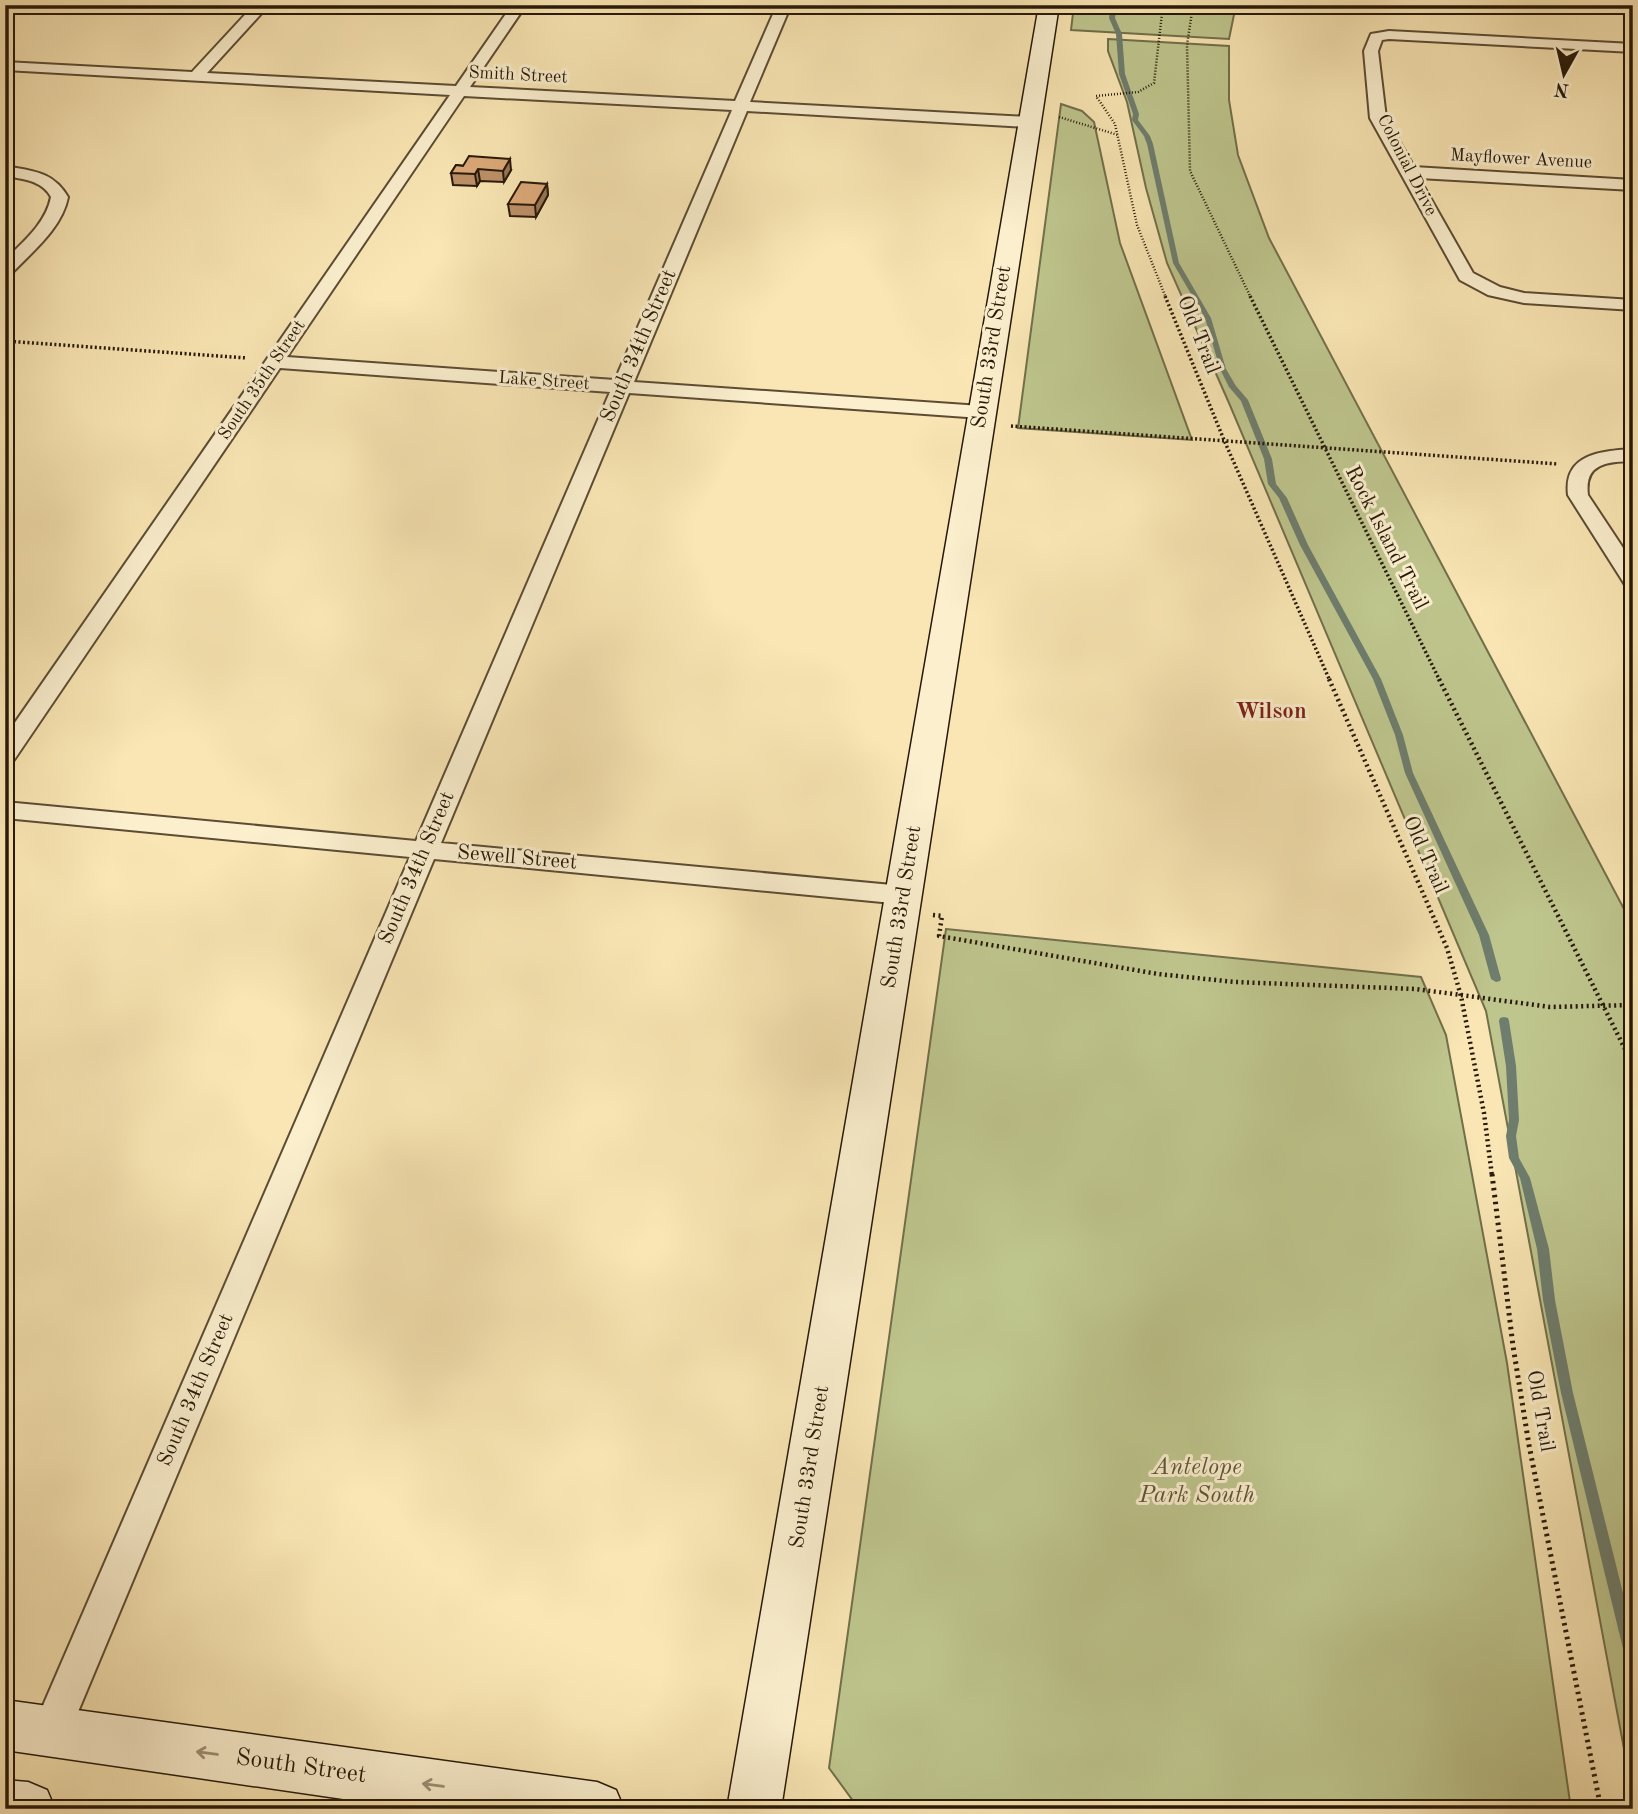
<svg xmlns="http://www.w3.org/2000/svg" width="1638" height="1814" font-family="'Old Standard TT',serif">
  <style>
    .green { fill: #bec58d; stroke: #726f4b; stroke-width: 2 }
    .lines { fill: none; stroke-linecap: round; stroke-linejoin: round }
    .stream { fill: #6e7d6d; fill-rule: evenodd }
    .street-casing { stroke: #5c4c34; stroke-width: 4 }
    .secondary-casing { stroke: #271909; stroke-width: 3 }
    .path-far3 { stroke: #271909; stroke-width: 2.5; stroke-dasharray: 1 2; stroke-linecap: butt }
    .path-far2 { stroke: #271909; stroke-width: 3.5; stroke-dasharray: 2 2.5; stroke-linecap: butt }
    .path-far1 { stroke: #271909; stroke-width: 4.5; stroke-dasharray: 2 3.5; stroke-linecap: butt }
    .path { stroke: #271909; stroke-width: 5; stroke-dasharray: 2.5 4.5; stroke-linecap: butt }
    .street { fill: #fbefce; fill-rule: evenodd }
    .secondary { fill: #fbefce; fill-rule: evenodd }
    .wall { fill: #be9168; stroke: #271909; stroke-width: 2 }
    .shaded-wall { fill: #9b7655; stroke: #271909; stroke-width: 2 }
    .building { fill: #dda979; stroke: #271909; stroke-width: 2 }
    .oneway { stroke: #9c8f75 }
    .labels { text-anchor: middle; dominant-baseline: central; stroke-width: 6; stroke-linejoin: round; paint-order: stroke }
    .far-street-label { font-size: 18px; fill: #271909; stroke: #fbefce }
    .street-label { font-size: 21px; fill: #271909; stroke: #fbefce }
    .neighbourhood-label { font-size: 23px; font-weight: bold; fill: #7a1f14; stroke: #fbefce }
    .near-park-label { font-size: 24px; font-style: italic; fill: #5c5537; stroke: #fbefce }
    .near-street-label { font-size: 24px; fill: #271909; stroke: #fbefce }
  </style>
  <rect width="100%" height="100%" fill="#f9e6b4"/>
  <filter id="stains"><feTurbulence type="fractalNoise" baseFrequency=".00286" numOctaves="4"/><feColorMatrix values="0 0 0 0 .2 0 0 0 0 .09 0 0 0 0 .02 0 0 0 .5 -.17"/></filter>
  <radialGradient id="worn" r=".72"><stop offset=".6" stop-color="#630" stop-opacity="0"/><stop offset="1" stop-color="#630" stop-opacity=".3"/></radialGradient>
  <path class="green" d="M1074 5H1236L1229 39 1071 30Z
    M1108 39 1229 46V100L1238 155 1269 238 1633 926V1797L1486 1011 1229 403 1167 263 1146 188 1127 102 1108 51Z
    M1061 104 1082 111 1094 122 1120 243 1192 440 1018 428Z
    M946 929 1421 977 1446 1035 1507 1363 1571 1809H859L829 1768Z"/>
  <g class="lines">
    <path class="stream" d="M1111 5H1117L1115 18 1122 34 1125 74 1139 114 1138 120 1150 136 1153 144 1179 263 1211 318 1226 369 1236 386 1248 400 1272 459 1276 484 1287 498 1308 545 1381 679 1403 735 1413 773 1489 935 1501 979 1500 981 1496 982 1491 979 1479 935 1405 773 1395 735 1373 679 1300 545 1279 498 1268 484 1264 459 1241 401 1229 387 1220 369 1205 318 1173 263 1147 144 1144 136 1132 120 1133 114 1119 74 1116 34 1109 18Z
      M1504 1017 1508 1018 1509 1021 1516 1066 1519 1120 1516 1136 1519 1158 1530 1178 1549 1249 1555 1300 1573 1393 1633 1633V1667L1628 1665 1626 1661 1561 1393 1543 1300 1537 1249 1520 1178 1509 1158 1506 1136 1509 1120 1506 1066 1499 1021 1500 1018Z"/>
    <defs>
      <path id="street" d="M254 5H269L207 73 456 86 512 5H526L470 87 735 101 777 5H791L750 102 1029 117 1037 122 1029 127 747 111 634 382 981 406 991 412 981 418 629 393 441 843 903 886 912 889 916 895 912 901 903 904 434 859 70 1731 64 1744 51 1749 38 1744 32 1731 410 857 5 818V802L416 841 610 392 280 368 14 760 5 762V737L450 95 5 70V62L192 72ZM464 96 732 110 615 380 287 357Z
        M1389 31 1633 44V52L1389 39 1382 40 1378 51 1386 118 1414 167 1633 180V190L1419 178 1473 273 1500 287 1524 293 1633 300V310L1524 303 1488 295 1460 280 1370 118 1364 51 1371 34Z
        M5 166C32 171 53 171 68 197 62 228 33 251 11 274L5 275V260C24 241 46 223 51 197 42 180 22 179 5 176Z
        M1633 449V461C1607 462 1584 463 1588 495L1633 563V586L1625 585 1622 580 1568 495C1563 454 1601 451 1633 449Z"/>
      <path id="secondary" d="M1039 5H1059L781 1809H727Z
        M5 1700 597 1782 616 1790 624 1809H412L5 1750Z
        M5 1780 28 1782 47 1790 55 1809H5Z"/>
    </defs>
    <use href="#street" class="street-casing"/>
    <use href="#secondary" class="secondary-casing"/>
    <path class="path-far3" d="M1163 5 1154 83 1138 92 1096 96 1115 124 1137 225 1166 298
      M1193 5 1187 45 1190 171 1251 298
      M1059 117 1118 135"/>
    <path class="path-far2" d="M1165 296 1224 440 1330 681
      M1250 296 1440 681
      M5 341 247 358
      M1011 426 1558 464"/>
    <path class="path-far1" d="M1329 679 1447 948 1461 996 1484 1113 1492 1176
      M1439 679 1633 1065
      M933 915 942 916 939 936 1158 974 1235 982 1416 989 1550 1007 1633 1005"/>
    <path class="path" d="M1492 1174 1513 1346 1529 1445 1601 1809"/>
    <use href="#street" class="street"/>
    <use href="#secondary" class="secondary"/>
  </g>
  <path class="wall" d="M456 165 511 170 504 182 480 181 477 186 453 185 451 173Z
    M547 184 548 195 536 217 510 216 508 204Z"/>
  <path class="shaded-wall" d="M510 159 511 170 504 182 503 171Z
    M478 169 480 181 477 186 475 174Z
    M547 184 548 195 536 217 535 205Z"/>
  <path class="building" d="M469 156 510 159 503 171 478 169 475 174 451 173 456 165 463 166Z
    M521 182 547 184 535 205 508 204Z"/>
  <defs><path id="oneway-shaft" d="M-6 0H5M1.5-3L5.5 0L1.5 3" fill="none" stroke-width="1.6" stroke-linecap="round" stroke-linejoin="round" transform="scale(1.75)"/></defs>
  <g class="oneway">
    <use href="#oneway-shaft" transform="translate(207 1753) rotate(-172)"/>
    <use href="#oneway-shaft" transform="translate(433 1785) rotate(-172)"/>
  </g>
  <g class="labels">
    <g class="far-street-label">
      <text transform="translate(518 75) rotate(3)">Smith Street</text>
      <text transform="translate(1521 159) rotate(3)">Mayflower Avenue</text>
      <text transform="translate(1407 165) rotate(63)">Colonial Drive</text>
      <text transform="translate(262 380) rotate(-56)">South 35th Street</text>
      <text transform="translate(544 381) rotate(4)">Lake Street</text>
    </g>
    <g class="street-label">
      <text transform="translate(1198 335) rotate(68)">Old Trail</text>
      <text transform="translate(639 346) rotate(-67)">South 34th Street</text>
      <text transform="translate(992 347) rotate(-81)">South 33rd Street</text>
      <text transform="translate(1386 538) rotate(63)">Rock Island Trail</text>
      <text transform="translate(1425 855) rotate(66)">Old Trail</text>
      <text transform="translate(517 858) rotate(5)">Sewell Street</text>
      <text transform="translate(417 868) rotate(-67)">South 34th Street</text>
      <text transform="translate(902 907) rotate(-81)">South 33rd Street</text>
      <text transform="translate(196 1390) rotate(-67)">South 34th Street</text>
      <text transform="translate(1540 1411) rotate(80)">Old Trail</text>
      <text transform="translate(810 1467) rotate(-81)">South 33rd Street</text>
    </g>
    <g class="neighbourhood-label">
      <text x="1271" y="711">Wilson</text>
    </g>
    <g class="near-park-label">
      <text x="1197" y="1468">Antelope<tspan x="1197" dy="28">Park South</tspan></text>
    </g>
    <g class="near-street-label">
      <text transform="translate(301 1767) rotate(8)">South Street</text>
    </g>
  </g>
  <rect width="1638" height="1814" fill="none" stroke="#f9e6b4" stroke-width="28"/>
  <rect x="7" y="7" width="1624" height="1800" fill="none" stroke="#271909" stroke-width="3.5"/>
  <rect x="14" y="14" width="1610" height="1786" fill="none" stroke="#271909" stroke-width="2"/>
  <g transform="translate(1564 74) rotate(188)" stroke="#fbefce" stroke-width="5" paint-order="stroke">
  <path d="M0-5L12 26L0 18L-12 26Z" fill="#271909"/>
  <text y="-10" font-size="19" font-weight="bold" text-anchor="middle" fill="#271909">N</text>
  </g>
  <rect width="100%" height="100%" filter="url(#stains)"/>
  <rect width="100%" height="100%" fill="url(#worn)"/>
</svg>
